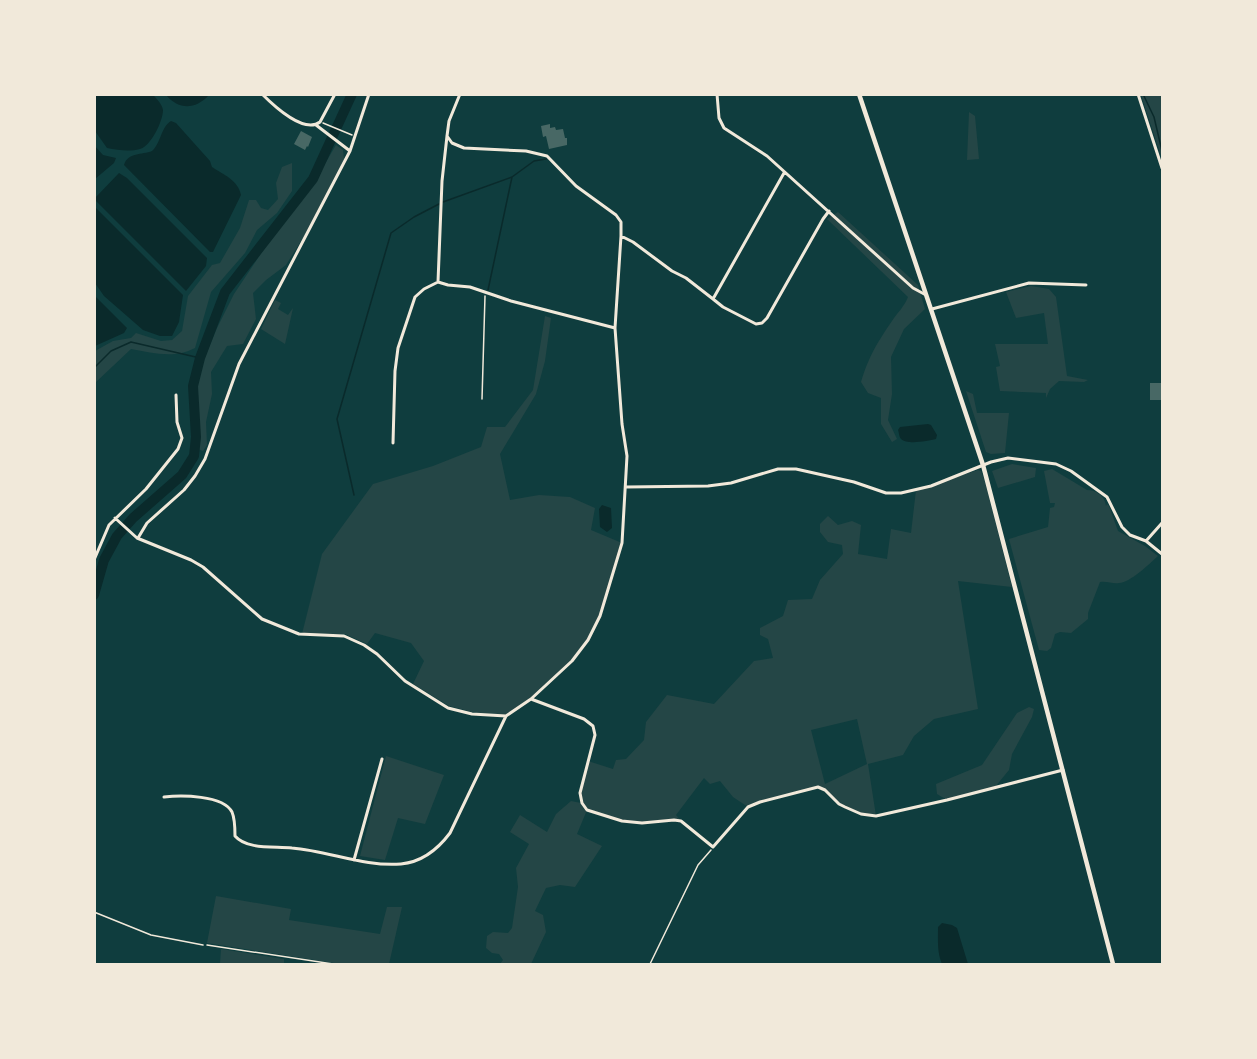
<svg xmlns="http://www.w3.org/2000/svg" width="1257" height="1059" font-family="Inter,sans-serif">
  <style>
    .green { fill: #244646; fill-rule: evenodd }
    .water { fill: #0a2a2b }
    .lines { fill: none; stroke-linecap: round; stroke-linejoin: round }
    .stream { stroke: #0a2a2b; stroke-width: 1.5 }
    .river { stroke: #0a2a2b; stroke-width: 10 }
    .building { fill: #486865 }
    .path { stroke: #f1e9da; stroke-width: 1.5 }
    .service { stroke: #f1e9da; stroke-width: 1.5 }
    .minor { stroke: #f1e9da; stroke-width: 3 }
    .tertiary { stroke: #f1e9da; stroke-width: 4.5 }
  </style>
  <rect width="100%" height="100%" fill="#0f3d3e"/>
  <path class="green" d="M1141 95H1162V159Z
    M969 112 975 116 979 159 967 160Z
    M336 145 343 150 344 159 308 230 286 265 266 280 253 293 256 319 243 344 227 346 211 372 212 394 206 422 207 445 203 451 198 449 199 438 196 396 200 369 217 328 234 294 270 240 312 186Z
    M292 163V191L277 213 257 230 245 253 211 292 195 348C174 359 153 353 131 349L95 383V351L113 341 131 338 136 333 161 341 172 340 182 331 188 296 212 265 220 263 240 228 249 200H256L261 208 268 210 278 199 276 183 282 167Z
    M838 212 918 285 925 309 904 329 891 357 892 394 888 420 897 439 892 442 881 424V398L868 393 861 382C869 356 877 343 892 321 898 312 904 307 908 297L827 219Z
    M1031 286 1049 289 1056 297 1067 376 1088 380 1084 382 1059 381 1050 389 1046 398V393L1000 391 996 367 1000 366 995 344H1048L1044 313 1016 318 1006 292Z
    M275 300 281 303 278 309 288 315 293 308 285 344 261 329Z
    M545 316 551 318 545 361 536 394 500 454 510 500 539 495 570 497 595 508 591 530 622 543 600 616 588 640 572 661 531 699 506 716 472 712 449 706 413 684 424 661 411 643 375 633 367 644 345 634H302L322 554 373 484 433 466 481 447 487 427H505L533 390Z
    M966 391 973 394 977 413H1009L1005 453 991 454 986 452Z
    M1012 464 1036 468 1035 477 998 488 992 471Z
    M1052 469 1087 490C1096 490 1105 496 1106 506L1107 504 1109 506 1118 531 1145 546 1158 556C1148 565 1131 582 1119 583 1113 584 1107 581 1100 582L1088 613V619L1071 633 1060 632 1055 634 1051 648 1047 651 1039 650 1009 539 1048 527 1050 508 1054 507 1055 503H1050L1044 471Z
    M978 470 981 471 985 482 1012 587 958 581 978 709 934 719 914 736 903 755 868 764 876 816C865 815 851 812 843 805 834 799 828 791 818 787L760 802 748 807 733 797 720 781 710 784 704 778 676 815 681 821C668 818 656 822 643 823 623 823 605 816 587 810L577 834 602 846 575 887 560 885 546 888 535 911 543 915 546 932 531 964H500L503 960 499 954 492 953 486 948 487 936 493 932 508 933 512 928 518 887 516 868 529 844 510 832 520 815 547 832 556 814 571 801 581 803 580 793 588 761 613 769 616 760 626 759 644 740 646 722 667 695 714 704 754 661 773 658 768 639 760 635V628L783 616 788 600 812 599 820 580 843 554 842 545 828 542 820 532V524L828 516 838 525 852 521 861 525 858 554 887 559 891 529 911 533 916 490ZM857 719 867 764 825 784 811 730Z
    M1029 707 1034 709 1032 717 1012 754 1009 770 995 787 947 800 937 794 936 784 982 765 1017 713Z
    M386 756 444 775 425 824 398 818 385 860 360 856Z
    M216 896 291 909 289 920 380 934 387 907H402L389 964H340L207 943Z
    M221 949 284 959V964H220Z"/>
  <path class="water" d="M94 95H153C157 99 162 104 163 110 163 121 151 146 140 149 129 152 118 150 107 148L95 131Z
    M166 95H209C195 110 179 110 166 95Z
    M171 121 176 123 210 161 212 167C224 175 238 180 241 195L213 252H210L124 165C128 152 142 155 152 151 161 143 161 127 171 121Z
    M94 145 103 155 116 158 114 163 95 179Z
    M119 173 127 178 207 258 206 266 186 291 96 201V197Z
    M94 206 183 295 179 322 172 336H160L143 330 104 296 95 283Z
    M95 296 127 328 124 333 95 346Z
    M928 424 931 425 937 435 936 439C928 441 907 445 901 439 899 437 899 432 898 430L900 427Z
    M602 505 611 508 612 528 607 532 600 527 599 509Z
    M942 923 952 925 957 928 968 964H942C937 952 938 941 938 927Z"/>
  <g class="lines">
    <path class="stream" d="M1143 94 1154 117 1162 151
      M443 202 512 177 534 161 546 159
      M488 290 512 177
      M94 368 111 351 131 342 200 358
      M354 495 337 419 391 233 414 217 439 204"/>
    <path class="river" d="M94 595 104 560 117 536 133 518 182 475 194 456 196 437 193 386 200 358 225 292 313 179 352 94"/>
  </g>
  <path class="building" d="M550 124V128L555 127 556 130 563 129 565 138H567V145L549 149 546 136 543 137 541 126Z
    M301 131 312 137 308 147 307 146 305 150 294 144Z
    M1150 383H1162V400H1150Z"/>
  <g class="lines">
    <path class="path" d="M323 123 352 135
      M482 399 485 296
      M207 945 333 964
      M650 964 698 865 711 850"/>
    <path class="service" d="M94 912 151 935 203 945"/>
    <path class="minor" d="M262 94C274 106 304 134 320 122L335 94
      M717 94 719 118 724 128 767 156 913 288 926 295
      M1138 94 1162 168
      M316 125 350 151
      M447 136 452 143 464 148 526 151 547 156 576 186 616 215 621 222V236L633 242 672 271 686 278 713 299 784 173
      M438 282 448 285 470 287 511 301 615 328
      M713 299 723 307 756 324 762 323 767 318 823 219 829 211
      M932 309 1029 283 1086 285
      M393 443 395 371 398 348 415 297 424 289 438 282 442 181 447 136 449 121 460 94
      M626 487 708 486 731 483 778 469H796L854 482 886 493H901L931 486 991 462 1008 458 1056 464 1071 471 1107 497 1122 527 1130 535 1146 541 1162 554
      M115 518 137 538 191 560 203 567 262 619 299 634 344 636 364 645 377 654 405 681 448 708 472 714 506 716 531 699 572 661 588 640 600 616 622 543 627 456 622 424 615 328 621 236
      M138 538 147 523 184 490 195 476 205 459 239 364 350 151 369 94
      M1146 541 1162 523
      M94 560 109 525 146 489 178 449 182 438 177 422 176 395
      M531 699 584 719 593 726 595 735 580 793 582 803 587 810 622 821 642 823 674 820 681 821 713 847 748 807 760 802 818 787 825 790 839 804 845 807 861 814 876 816 947 800 1063 770
      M164 797C181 795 223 795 232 812 235 819 235 829 235 836 247 850 275 846 292 848 329 851 364 867 401 864 422 862 438 849 450 833L506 716
      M354 860 382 759"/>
    <path class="tertiary" d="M859 94 983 465 1113 964"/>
  </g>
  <rect width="1257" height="1059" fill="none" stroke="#f1e9da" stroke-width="192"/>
</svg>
